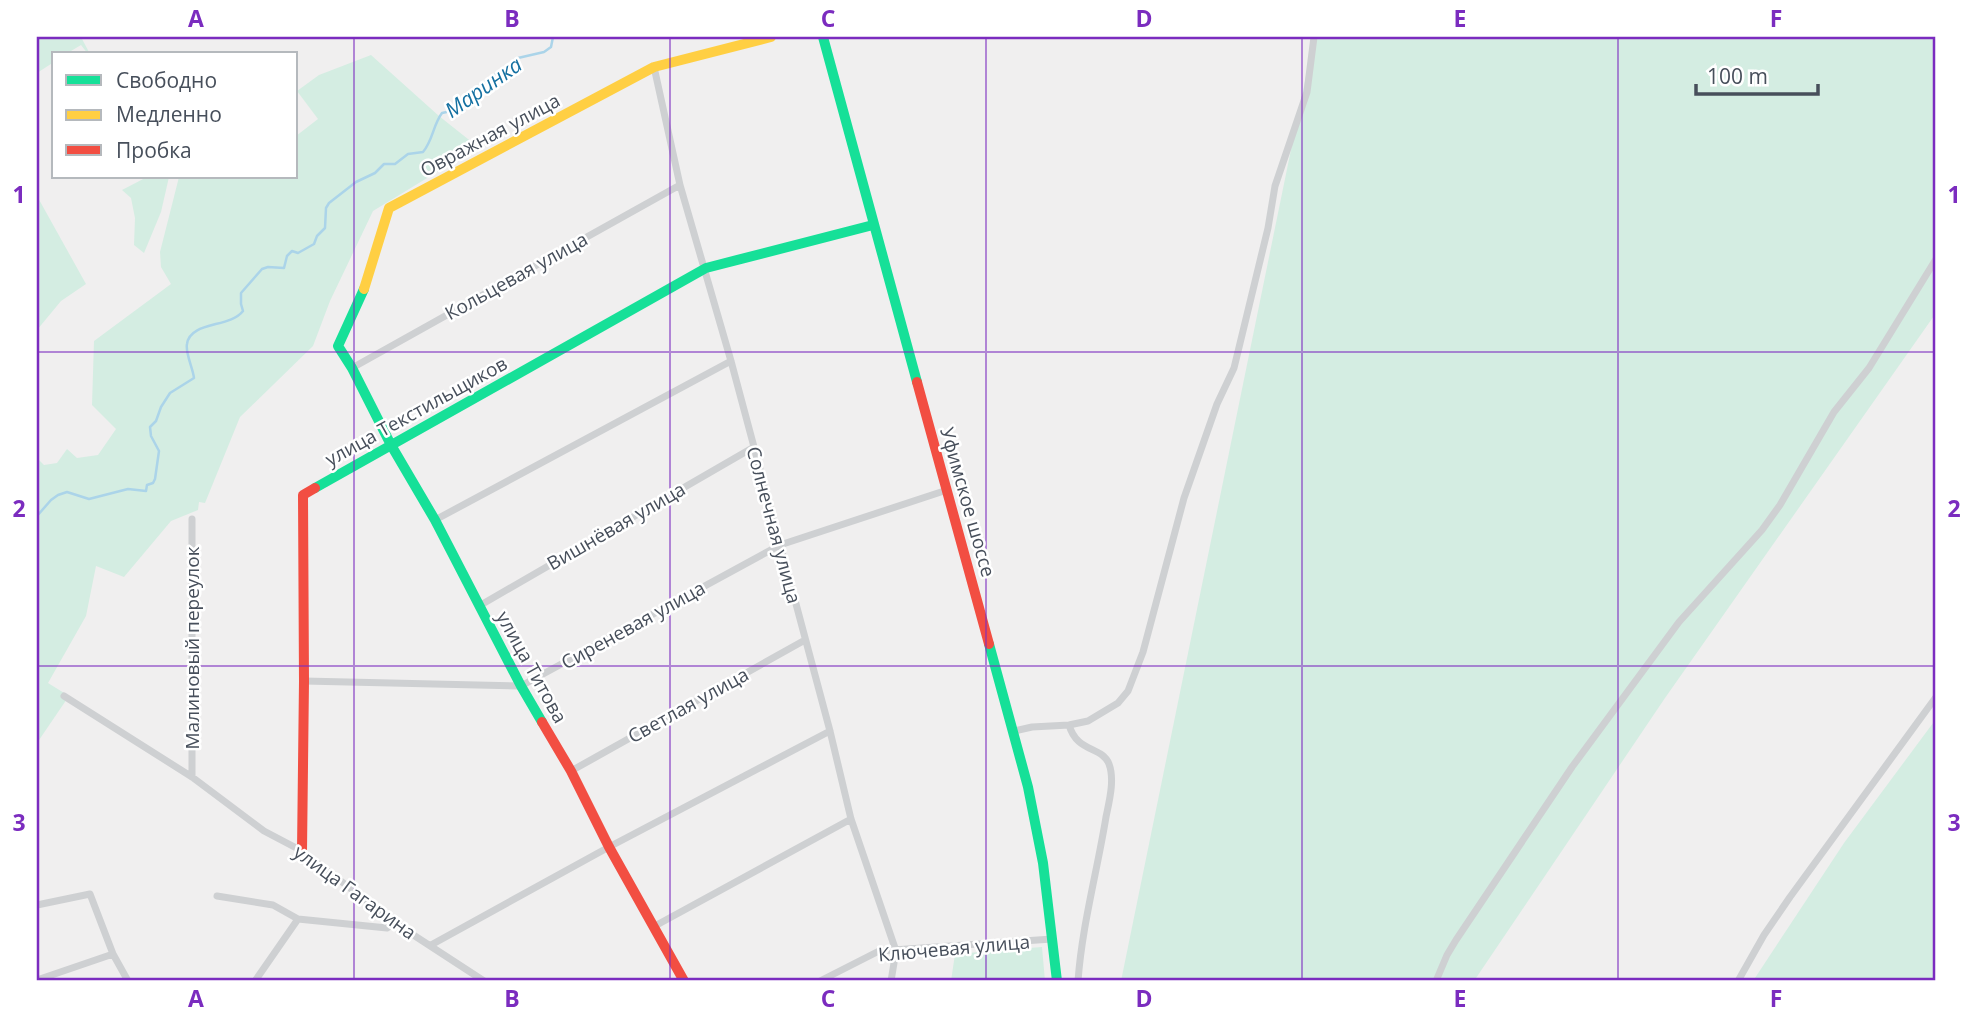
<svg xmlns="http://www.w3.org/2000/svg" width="1973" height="1018" font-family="'Open Sans',sans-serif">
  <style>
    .green { fill: #d4ede2 }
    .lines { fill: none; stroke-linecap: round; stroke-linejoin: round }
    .stream { stroke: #abd4e9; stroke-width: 2.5 }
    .street { stroke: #ced0d2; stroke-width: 7 }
    .fast { stroke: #16e098; stroke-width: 10 }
    .slow { stroke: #ffcf43; stroke-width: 10 }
    .jam { stroke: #f24e42; stroke-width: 10 }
    .grid { fill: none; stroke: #7b2cbf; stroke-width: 2; stroke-opacity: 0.55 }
    .labels { text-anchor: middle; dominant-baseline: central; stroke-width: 5; stroke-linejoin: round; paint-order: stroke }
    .street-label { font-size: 19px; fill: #474f5b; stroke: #fff }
    .water-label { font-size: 21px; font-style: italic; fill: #1470a1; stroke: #fff }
    .neatline { fill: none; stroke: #7b2cbf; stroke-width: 2.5 }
    .grid-label { font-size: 23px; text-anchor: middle; font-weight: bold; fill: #7b2cbf }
  </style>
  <rect width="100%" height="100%" fill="#f0efef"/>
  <path class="green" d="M37 37H81L90 54H88L81 45 66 54H54V62L37 73Z
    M1314 37H1936V313L1665 698 1474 981H1121Z
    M371 55 439 116 478 147 373 211 330 301 313 346 240 417 205 503 199 502 198 510 171 521 124 577 96 566 86 616 48 683 69 696 37 743V460L38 459 44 465 57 463 67 449 77 458 98 455 116 429 92 405 94 341 171 284 161 267 160 252 179 177H296V136L318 119 297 91 319 75Z
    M147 177H169L161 212 144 253 134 245 135 218 131 198 122 190Z
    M37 196 86 284 61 301 37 330Z
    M1936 719V981H1753L1844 843Z
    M1042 947 1045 981H951L955 954Z"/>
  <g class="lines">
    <path class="stream" d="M37 516 51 500 58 495 67 492 89 499 128 489 146 491 147 485 153 483 155 479 159 451 151 436 150 427 156 421 161 407 170 393 194 378C193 368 185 353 187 344 190 321 230 328 243 311L241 304V293L262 269 268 267 284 268 287 256 292 251 298 253 314 244 317 236 325 228 326 208 329 203 356 182 375 173 384 164H395L408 154 423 152C433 140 433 125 442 113L456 110 476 89 518 58 544 52 551 47 553 37"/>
    <path class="street" d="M654 67 680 185 731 361 830 731 851 819 896 951 891 981
      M352 368 680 185
      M192 519V777
      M435 520 731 361
      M479 606 754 447
      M304 681 521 686 780 545 947 490
      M64 696 192 777 264 831 302 851 395 923 484 981
      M1069 725C1077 753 1102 746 1109 764 1115 780 1109 802 1106 817 1097 872 1082 926 1078 981
      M1014 731 1032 727 1069 725 1088 721 1118 703 1128 691 1143 652 1184 498 1217 404 1234 368 1268 228 1275 186 1307 92 1314 37
      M571 771 805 640
      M217 896 273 905 298 919
      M37 905 90 894 113 954 128 981
      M653 927 851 819
      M431 945 609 847 830 731
      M37 980 113 954
      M255 981 298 919 387 928 395 923
      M820 981 879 951 1052 939
      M1436 981 1447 955 1456 940 1572 767 1679 622 1762 530 1780 505 1834 412 1869 368 1936 259
      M1738 981 1764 935 1790 897 1936 697"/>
    <path class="fast" d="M823 37 917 382
      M364 289 338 346 352 368 391 445 435 520 521 686 542 722
      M315 488 706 268 873 225
      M989 644 1028 787 1043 863 1057 981"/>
    <path class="slow" d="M364 289 389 208 654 67 771 37"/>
    <path class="jam" d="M917 382 989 644
      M542 722 571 771 609 847 684 981
      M302 851 304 681 303 495 315 488"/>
  </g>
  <path class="grid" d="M354 37V981M670 37V981M986 37V981M1302 37V981M1618 37V981M37 352H1936M37 666H1936"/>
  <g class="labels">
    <g class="street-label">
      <text transform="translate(490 135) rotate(-28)">Овражная улица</text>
      <text transform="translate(516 276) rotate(-29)">Кольцевая улица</text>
      <text transform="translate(416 411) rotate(-29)">улица Текстильщиков</text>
      <text transform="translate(968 502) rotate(74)">Уфимское шоссе</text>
      <text transform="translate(774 525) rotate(75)">Солнечная улица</text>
      <text transform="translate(616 526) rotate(-30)">Вишнёвая улица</text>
      <text transform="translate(633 625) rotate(-29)">Сиреневая улица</text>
      <text transform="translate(192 648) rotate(-90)">Малиновый переулок</text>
      <text transform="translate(532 667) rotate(61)">улица Титова</text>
      <text transform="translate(688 705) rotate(-29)">Светлая улица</text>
      <text transform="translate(355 892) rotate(36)">улица Гагарина</text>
      <text transform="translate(954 948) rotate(-5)">Ключевая улица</text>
    </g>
    <g class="water-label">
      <text transform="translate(483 87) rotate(-35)">Маринка</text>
    </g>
  </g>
  <rect width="1973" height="1018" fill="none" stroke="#ffffff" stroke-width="77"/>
  <rect x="52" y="52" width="245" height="126" fill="#ffffff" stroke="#b5b9bd" stroke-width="2"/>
  <rect x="66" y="75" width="35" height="10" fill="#16e098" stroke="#b5b9bd" stroke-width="2"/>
  <text x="116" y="88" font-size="21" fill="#474f5b">Свободно</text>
  <rect x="66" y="110" width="35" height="10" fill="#ffcf43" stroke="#b5b9bd" stroke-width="2"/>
  <text x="116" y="122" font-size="21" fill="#474f5b">Медленно</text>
  <rect x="66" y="145" width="35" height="10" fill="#f24e42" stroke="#b5b9bd" stroke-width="2"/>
  <text x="116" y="158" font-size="21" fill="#474f5b">Пробка</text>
  <path d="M1696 84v10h122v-10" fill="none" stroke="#474f5b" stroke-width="3.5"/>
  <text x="1707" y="84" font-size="21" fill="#474f5b" stroke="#ffffff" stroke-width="5" paint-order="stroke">100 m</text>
  <rect x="38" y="38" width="1896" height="941" class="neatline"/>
  <g class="grid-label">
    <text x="196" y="27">A</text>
    <text x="512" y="27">B</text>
    <text x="828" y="27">C</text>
    <text x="1144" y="27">D</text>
    <text x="1460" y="27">E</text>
    <text x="1776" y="27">F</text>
    <text x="19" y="203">1</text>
    <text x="1954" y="203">1</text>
    <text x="19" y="517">2</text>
    <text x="1954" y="517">2</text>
    <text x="19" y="831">3</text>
    <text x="1954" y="831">3</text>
    <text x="196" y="1007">A</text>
    <text x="512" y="1007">B</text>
    <text x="828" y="1007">C</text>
    <text x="1144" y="1007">D</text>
    <text x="1460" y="1007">E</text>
    <text x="1776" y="1007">F</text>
  </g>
</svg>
